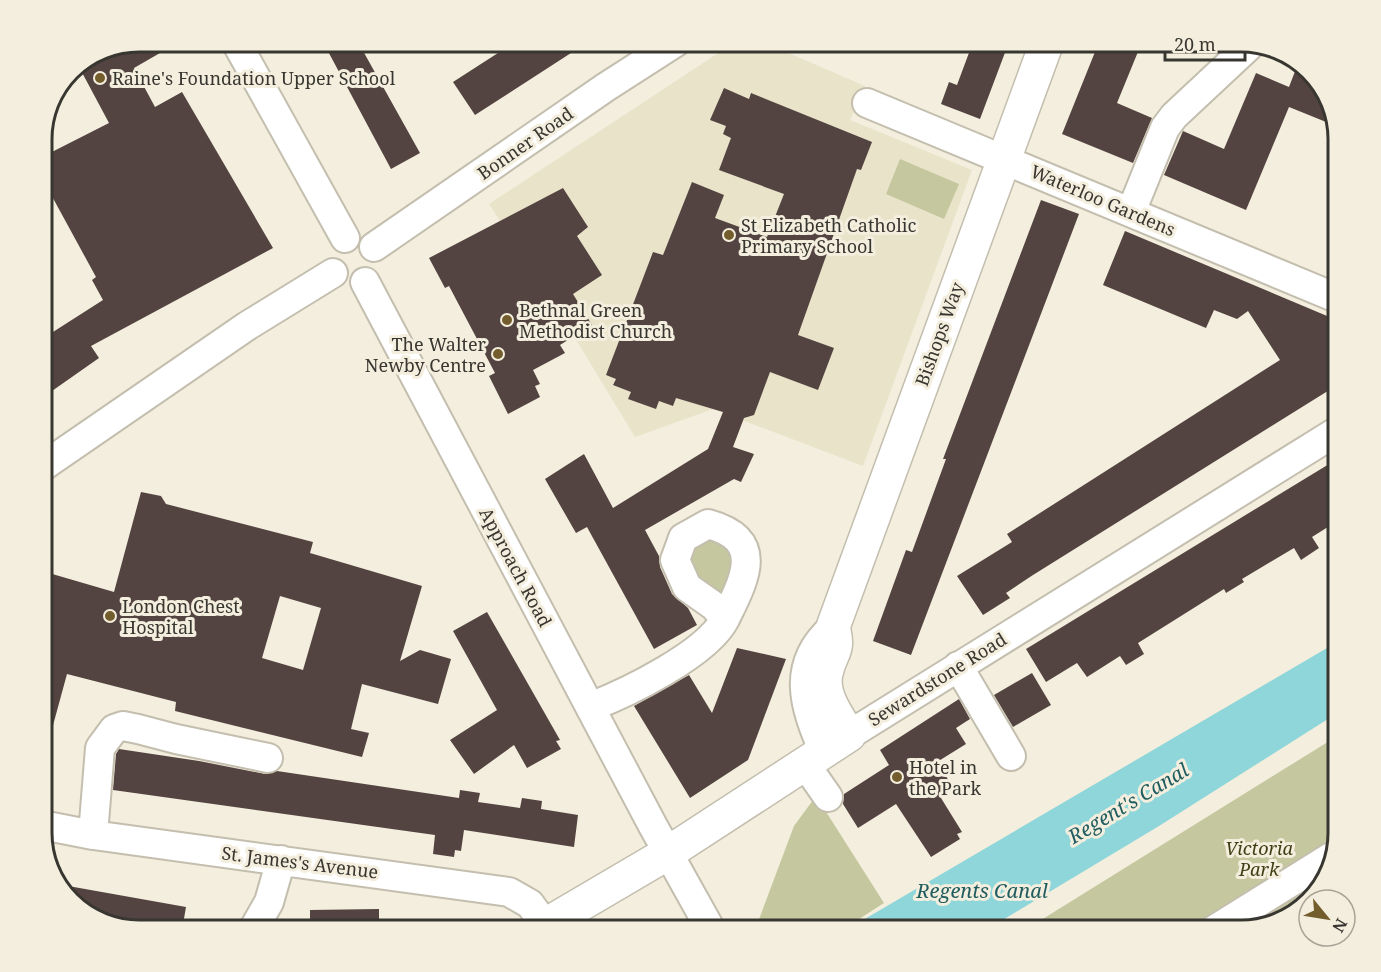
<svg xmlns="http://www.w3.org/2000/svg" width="1381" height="972" font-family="'Noto Serif',serif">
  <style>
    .built { fill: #e9e3ca }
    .green { fill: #c5c89f }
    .water { fill: #8ed6da }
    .building { fill: #544441; fill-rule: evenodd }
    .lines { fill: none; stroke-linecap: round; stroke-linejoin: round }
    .minor-casing { stroke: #c3beae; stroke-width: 32 }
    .major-casing { stroke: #c3beae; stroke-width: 36 }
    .minor { stroke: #fff; stroke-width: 28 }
    .major { stroke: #fff; stroke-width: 33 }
    .poi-dot { fill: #745d2d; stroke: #f3eedd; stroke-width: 2 }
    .labels { text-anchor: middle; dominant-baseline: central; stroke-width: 6; stroke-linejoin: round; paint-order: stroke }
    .poi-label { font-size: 18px; fill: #383630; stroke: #f3eedd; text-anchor: start }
    .street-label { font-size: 18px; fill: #383630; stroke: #f3eedd }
    .park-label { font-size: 18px; font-style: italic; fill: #3e3f15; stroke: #f3eedd }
    .water-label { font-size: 20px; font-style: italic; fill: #205c60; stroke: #f3eedd }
    .rim { fill: none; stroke: #383630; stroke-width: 3 }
  </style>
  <rect width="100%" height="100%" fill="#f3eedd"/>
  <path class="built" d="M735 42H763L865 86 850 120 972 170 863 466 713 409 635 437 552 300 489 204Z"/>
  <path class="green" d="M900 159 959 184 944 219 886 194Z
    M707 538 724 540 737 562 723 595 689 573 690 551Z
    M1339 735V833L1319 892 1285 920 1242 930H1025Z
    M816 796 884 903 842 930H755L794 826Z"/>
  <path class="water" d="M1339 641V712L1159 826 986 930H846Z"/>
  <path class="building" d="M139 42H179L134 68 155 107 182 92 273 248 91 346 99 358 42 398V339L103 300 92 280 96 277 42 178V157L109 123 78 65Z
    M323 42H358L420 153 391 169Z
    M515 42H588L475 115 453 82Z
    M973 42H1009L980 119 941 104 949 82 957 85Z
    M1099 42H1142L1117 103 1152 118 1133 163 1062 134Z
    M1299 61 1329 96 1336 126 1289 107 1246 210 1164 175 1183 131 1224 149 1256 73 1289 87Z
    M724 88 749 99 751 93 872 142 861 170 857 169 798 335 834 348 818 390 770 372 754 415 744 418 733 447 754 454 741 482 734 479 645 530 659 556 660 567 672 594 688 608 697 625 654 649 587 527 576 533 545 479 584 454 613 508 708 449 723 412 676 398 673 406 659 401 656 409 628 399 631 392 613 385 616 379 606 375 653 252 663 255 692 182 724 195 715 218 767 237 784 194 719 170 731 138 723 134 726 126 710 120Z
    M563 188 588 227 577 236 602 275 573 294 592 325 560 345 565 353 533 370 540 384 535 386 540 397 508 414 489 376 495 373 449 286 445 288 429 258Z
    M1041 200 1079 214 911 655 873 641 906 550 912 552 946 459H943Z
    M1125 231 1339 321V384L1033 575 1006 593 1010 598 983 615 957 576 1012 542 1007 534 1280 360 1248 311 1237 319 1214 310 1206 328 1103 285Z
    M1339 458V520L1312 537 1319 548 1301 560 1294 548 1242 579 1244 582 1226 593 1224 589 1138 643 1144 654 1126 665 1120 656 1087 677 1077 663 1046 682 1026 649Z
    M141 492 161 496 166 504 313 542 310 553 422 586 400 661 420 650 451 659 438 704 362 684 351 729 369 733 362 757 175 711 176 702 67 674 49 740 42 739V571L114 592ZM280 596 321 608 303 670 262 658Z
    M487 612 560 740 556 741 561 749 527 768 514 745 474 774 450 740 497 710 453 631Z
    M737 648 786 659 748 760 690 798 634 706 689 675 712 713Z
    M1032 673 1051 705 1013 727 994 695Z
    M959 699 970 719 956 728 966 744 937 762 954 789 941 798 962 832 957 834 960 839 931 857 896 804 858 828 843 804 844 794 889 765 880 750Z
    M119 749 199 761 265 774 277 771 459 798 460 790 480 793 478 802 520 808 522 798 542 801 541 809 578 815 574 847 464 830 461 851 455 850 454 857 433 854 435 835 113 790 116 754Z
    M57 884 186 907 182 930H139L80 910Z
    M379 909V930H310V910Z"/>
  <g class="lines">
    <defs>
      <path id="minor" d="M236 42 345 238
        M867 103 1339 299
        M1131 212 1165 128 1174 116 1250 45
        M374 247 606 87 676 42
        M365 282 653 826 711 930
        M42 467 247 326 333 273
        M958 666 1011 756
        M590 707C627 693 707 654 725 619L714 606 687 587 675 560 683 538 708 524C767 540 744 580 725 619
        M849 735 1339 430
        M824 752C804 706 790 665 833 627
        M805 764 828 797
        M42 825 93 835 509 892 530 904 545 925
        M93 835 100 748 114 729 123 726 138 729 176 739 268 758
        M253 930 269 902 281 860
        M1214 930 1331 857"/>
      <path id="major" d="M537 930 668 853 849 735C838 717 821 695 826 673 831 650 840 653 833 627L1047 42"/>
    </defs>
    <use href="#minor" class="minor-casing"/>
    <use href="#major" class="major-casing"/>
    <use href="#minor" class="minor"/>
    <use href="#major" class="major"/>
  </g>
  <g class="poi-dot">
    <circle cx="100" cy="78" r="6"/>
    <circle cx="729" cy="235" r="6"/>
    <circle cx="507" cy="320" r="6"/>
    <circle cx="498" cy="354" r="6"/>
    <circle cx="110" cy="616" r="6"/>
    <circle cx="897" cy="777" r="6"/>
  </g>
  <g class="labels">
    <g class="poi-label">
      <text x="112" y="78">Raine's Foundation Upper School</text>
      <text x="741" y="225">St Elizabeth Catholic<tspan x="741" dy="21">Primary School</tspan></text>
      <text x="519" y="310">Bethnal Green<tspan x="519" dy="21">Methodist Church</tspan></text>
      <text x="486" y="344" text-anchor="end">The Walter<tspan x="486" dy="21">Newby Centre</tspan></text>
      <text x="122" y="606">London Chest<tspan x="122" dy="21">Hospital</tspan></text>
      <text x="909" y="767">Hotel in<tspan x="909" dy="21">the Park</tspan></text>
    </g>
    <g class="street-label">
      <text transform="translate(525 143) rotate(-35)">Bonner Road</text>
      <text transform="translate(1103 200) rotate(23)">Waterloo Gardens</text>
      <text transform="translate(939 334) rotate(-70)">Bishops Way</text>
      <text transform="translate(516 567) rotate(62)">Approach Road</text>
      <text transform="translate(937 679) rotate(-32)">Sewardstone Road</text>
      <text transform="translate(300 862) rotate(7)">St. James's Avenue</text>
    </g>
    <g class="park-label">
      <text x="1259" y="848">Victoria<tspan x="1259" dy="21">Park</tspan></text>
    </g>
    <g class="water-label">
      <text transform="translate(1128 803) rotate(-31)">Regent's Canal</text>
      <text x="982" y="890">Regents Canal</text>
    </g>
  </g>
  <path d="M0 0H1381V972H0ZM139 52H1241A87 87 0 0 1 1328 139V833A87 87 0 0 1 1241 920H139A87 87 0 0 1 52 833V139A87 87 0 0 1 139 52Z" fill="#f3eedd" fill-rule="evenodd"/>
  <path class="rim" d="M139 52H1241A87 87 0 0 1 1328 139V833A87 87 0 0 1 1241 920H139A87 87 0 0 1 52 833V139A87 87 0 0 1 139 52Z"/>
  <g transform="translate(1327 918) rotate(120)"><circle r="28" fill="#f3eedd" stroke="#a8a498" stroke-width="1.5"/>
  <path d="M0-4.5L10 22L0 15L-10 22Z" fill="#745d2d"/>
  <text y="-9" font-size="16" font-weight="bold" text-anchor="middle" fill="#383630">N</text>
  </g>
  <path d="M1165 51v9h80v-9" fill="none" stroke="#383630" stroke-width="3"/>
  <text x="1174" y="51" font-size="18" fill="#383630" stroke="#f3eedd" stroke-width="4.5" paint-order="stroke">20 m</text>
</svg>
